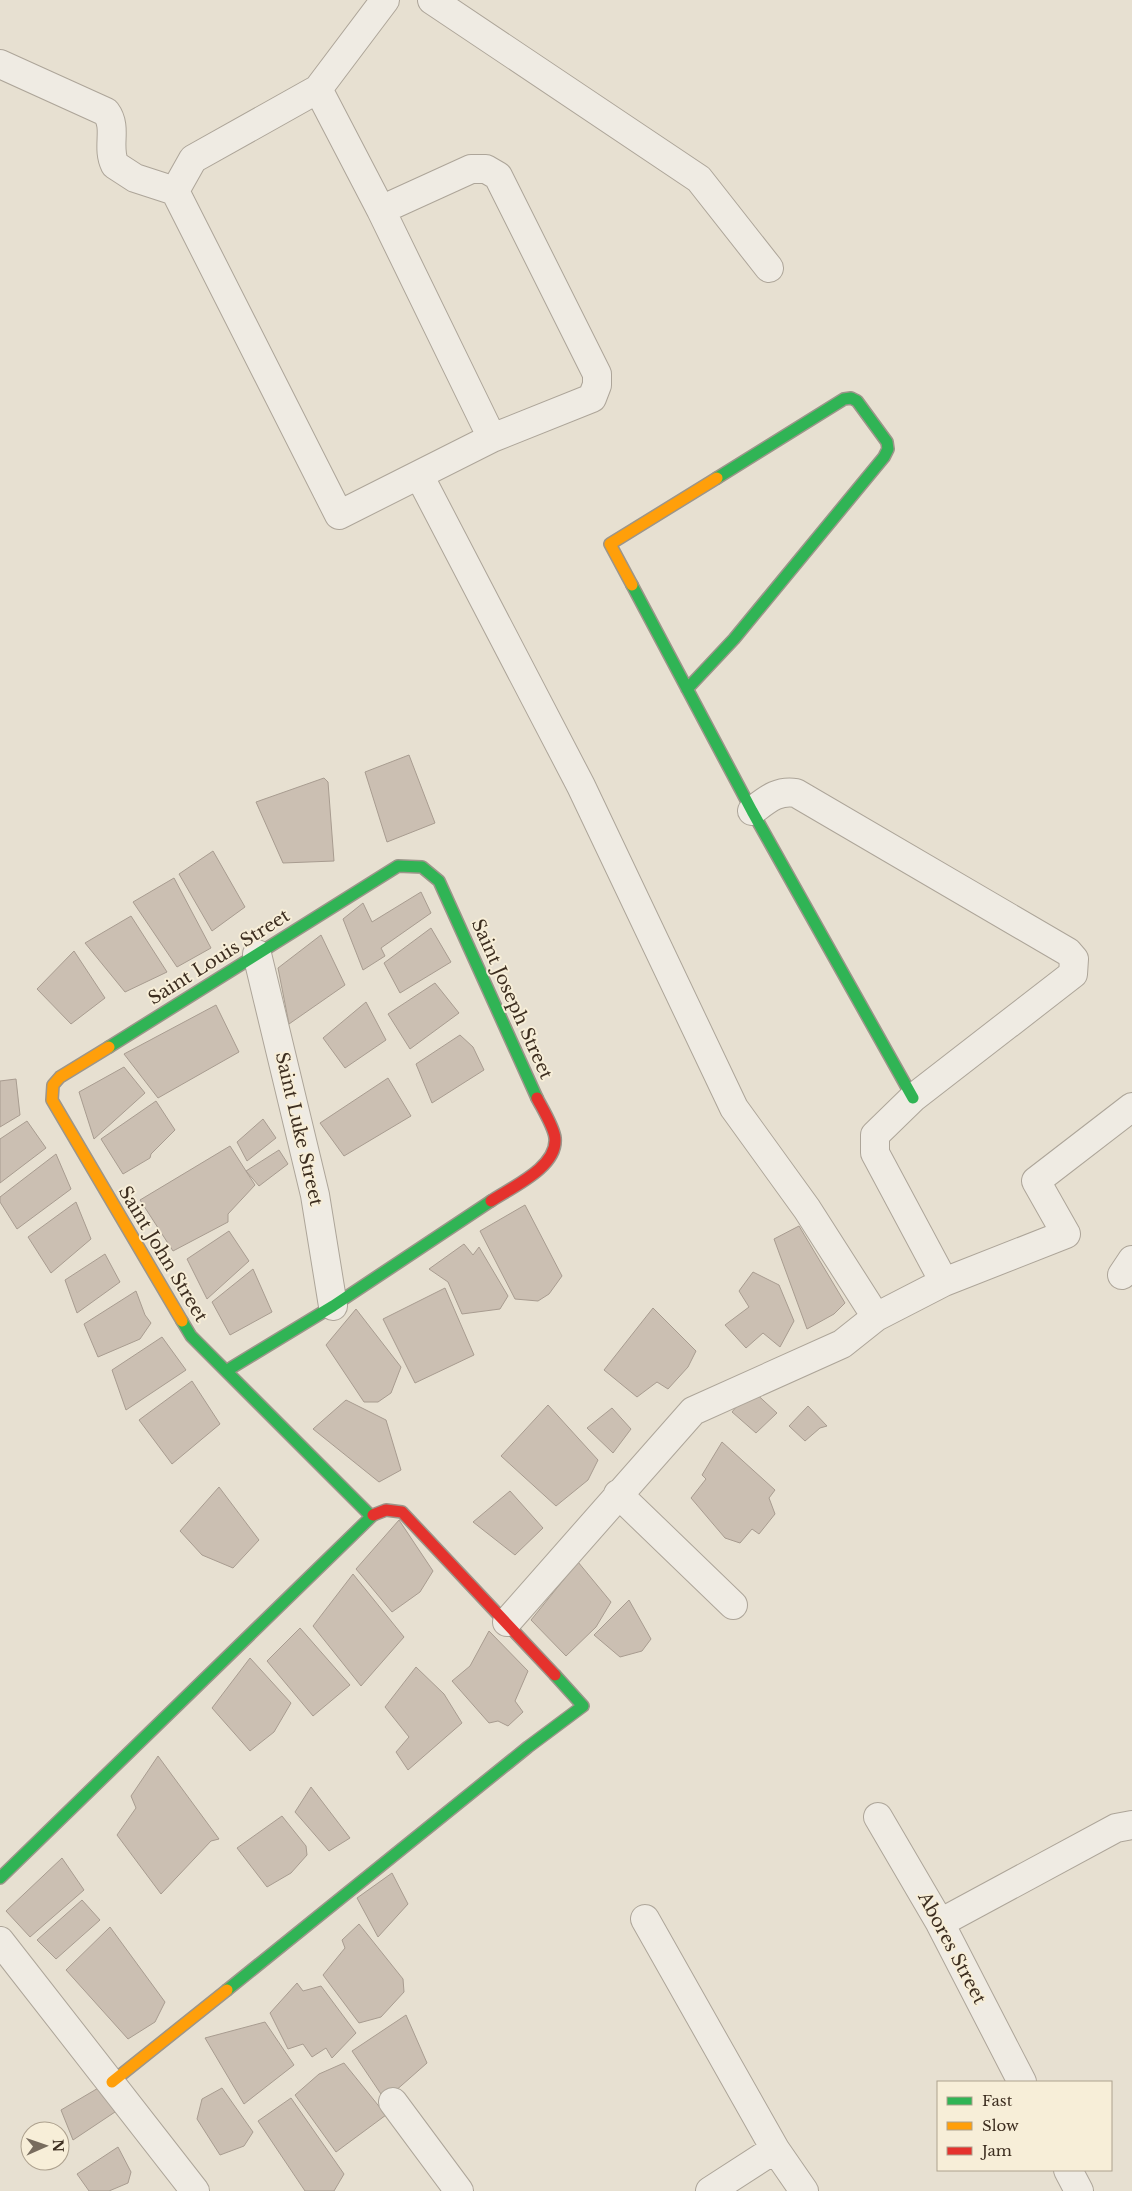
<svg xmlns="http://www.w3.org/2000/svg" width="1132" height="2191" font-family="'Libre Baskerville',serif">
  <style>
    .building { fill: #cbbfb2; stroke: #a89c90 }
    .lines { fill: none; stroke-linecap: round; stroke-linejoin: round }
    .street-casing { stroke: #ada599; stroke-width: 30 }
    .fast-casing { stroke: #9c958a; stroke-width: 14 }
    .slow-casing { stroke: #9c958a; stroke-width: 14 }
    .jam-casing { stroke: #9c958a; stroke-width: 14 }
    .street { stroke: #efebe3; stroke-width: 28 }
    .fast { stroke: #30b455; stroke-width: 11 }
    .slow { stroke: #ff9f0a; stroke-width: 11 }
    .jam { stroke: #e5322d; stroke-width: 11 }
    .labels { text-anchor: middle; dominant-baseline: central; stroke-width: 4; stroke-linejoin: round; paint-order: stroke }
    .street-label { font-size: 18px; fill: #3d2e20; stroke: #f7eed8 }
  </style>
  <rect width="100%" height="100%" fill="#e7e0d1"/>
  <path class="building" d="M409 755 435 823 387 842 365 772Z
    M324 778 328 782 334 861 283 863 256 802Z
    M213 851 245 907 212 931 179 874Z
    M174 878 211 948 177 967 133 902Z
    M421 892 431 913 381 948 385 956 363 970 343 919 363 903 372 922Z
    M131 916 167 972 125 992 85 943Z
    M431 928 451 962 400 993 384 963Z
    M321 935 345 985 289 1024 278 968Z
    M74 951 105 998 71 1024 37 989Z
    M435 983 459 1013 410 1049 388 1014Z
    M366 1002 386 1040 345 1068 323 1038Z
    M216 1005 239 1052 158 1098 124 1054Z
    M460 1035 473 1047 484 1070 432 1103 416 1064Z
    M124 1067 145 1093 94 1139 79 1092Z
    M388 1078 411 1116 344 1156 320 1123Z
    M16 1079 20 1115 0 1127V1081Z
    M156 1101 175 1130 151 1154 150 1158 123 1174 101 1139Z
    M263 1119 276 1138 247 1161 237 1142Z
    M27 1121 46 1148 0 1183V1139Z
    M230 1146 255 1185 228 1214V1222L173 1251 140 1200Z
    M279 1150 288 1164 259 1186 246 1171Z
    M56 1154 71 1189 17 1229 0 1202V1197Z
    M76 1202 91 1239 51 1273 28 1237Z
    M525 1205 562 1276 549 1294 538 1301 515 1299 480 1231Z
    M799 1226 845 1303 834 1314 807 1329 774 1239Z
    M229 1231 249 1261 207 1299 187 1259Z
    M464 1244 473 1255 479 1247 508 1296 500 1309 462 1314 448 1282 429 1269Z
    M105 1254 120 1282 77 1313 65 1280Z
    M253 1269 272 1312 230 1335 212 1302Z
    M753 1272 779 1285 794 1321 780 1347 763 1333 746 1348 725 1325 749 1307 739 1291Z
    M445 1288 474 1355 415 1383 383 1319Z
    M136 1291 145 1315 151 1323 140 1339 98 1357 84 1324Z
    M653 1308 696 1351 688 1367 668 1389 657 1382 637 1397 604 1370Z
    M356 1309 401 1367 391 1393 378 1402H364L326 1345Z
    M162 1337 186 1370 126 1410 112 1370Z
    M192 1381 220 1424 172 1464 139 1420Z
    M751 1389 777 1413 756 1433 732 1412Z
    M346 1400 386 1420 401 1470 379 1482 313 1429Z
    M548 1405 598 1460 588 1480 556 1506 501 1456Z
    M808 1406 827 1426 820 1428 805 1441 789 1426Z
    M612 1408 631 1429 613 1453 587 1428Z
    M722 1442 775 1490 769 1498 775 1514 759 1534 752 1529 740 1543 725 1538 691 1498 706 1479 702 1475Z
    M219 1487 259 1540 233 1568 202 1555 180 1531Z
    M510 1491 543 1528 515 1555 473 1522Z
    M399 1520 433 1571 420 1592 392 1612 356 1569Z
    M578 1562 611 1602 596 1627 566 1656 531 1620Z
    M353 1574 404 1637 361 1686 313 1626Z
    M629 1600 651 1639 642 1651 620 1657 594 1635Z
    M300 1628 350 1685 313 1716 267 1661Z
    M489 1631 528 1671 515 1701 523 1712 508 1726 498 1721 489 1723 452 1681 470 1666Z
    M250 1658 291 1703 274 1732 250 1751 212 1708Z
    M416 1667 444 1694 462 1723 408 1770 396 1752 409 1737 385 1707Z
    M158 1756 219 1839 211 1841 161 1894 117 1835 136 1808 131 1796Z
    M311 1787 350 1838 329 1851 295 1812Z
    M282 1816 306 1846 307 1855 291 1873 267 1887 237 1848Z
    M62 1858 84 1890 30 1937 6 1911Z
    M392 1873 408 1904 378 1937 357 1898Z
    M82 1900 100 1920 56 1959 37 1940Z
    M359 1924 403 1979 404 1992 381 2017 359 2023 323 1975 345 1948 342 1940Z
    M110 1927 165 2002 155 2022 128 2039 66 1970Z
    M297 1983 303 1991 321 1986 356 2033 332 2058 326 2048 312 2057 303 2044 288 2049 270 2013Z
    M406 2015 427 2063 385 2100 352 2051Z
    M265 2022 294 2065 244 2104 205 2038Z
    M344 2063 386 2115 336 2152 295 2095 319 2074Z
    M100 2087 115 2112 73 2140 61 2110Z
    M222 2088 253 2132 244 2146 220 2155 197 2119 202 2099Z
    M291 2098 344 2174 334 2191H305L258 2121Z
    M118 2147 131 2172 128 2183 109 2191H89L77 2174Z"/>
  <g class="lines">
    <defs>
      <path id="street" d="M432 0 699 179 769 268
        M0 64 106 112C118 128 106 147 115 165L135 178 175 191
        M318 89 381 210 492 438
        M175 191 339 515 492 438 592 398 597 385V374L498 176 486 169H471L381 210
        M175 191 193 159 318 89 385 0
        M419 475 581 786 734 1108 807 1209 876 1317
        M752 811C767 800 777 790 796 793L1068 952 1074 959 1073 974 913 1098 875 1135V1153L944 1282
        M257 954 315 1195 333 1306
        M1122 1275 1132 1260
        M618 1494 733 1605
        M507 1622 693 1411 842 1344 876 1317 944 1282 1066 1234 1036 1181 1132 1107
        M878 1817 940 1923 1022 2082
        M645 1919 775 2149 804 2191
        M940 1923 1116 1828 1132 1825
        M0 1941 195 2191
        M393 2102 459 2191
        M1068 2170 1079 2191
        M710 2191 775 2149"/>
      <path id="fast" d="M632 585 752 811 913 1098
        M687 689 734 639 884 457 888 449 887 442 857 401 851 398 844 399 717 478
        M109 1047 398 866 422 867 439 881 537 1098
        M182 1321 191 1336 371 1516
        M226 1371 333 1306 491 1201
        M0 1878 373 1515
        M227 1990 528 1747 583 1706 555 1675"/>
      <path id="slow" d="M632 585 610 544 717 478
        M109 1047 60 1077 53 1085 52 1100 182 1321
        M112 2082 227 1990"/>
      <path id="jam" d="M491 1201C512 1187 558 1167 555 1138 554 1127 542 1108 537 1098
        M373 1515 386 1510 402 1512 555 1675"/>
    </defs>
    <use href="#street" class="street-casing"/>
    <use href="#fast" class="fast-casing"/>
    <use href="#slow" class="slow-casing"/>
    <use href="#jam" class="jam-casing"/>
    <use href="#street" class="street"/>
    <use href="#fast" class="fast"/>
    <use href="#slow" class="slow"/>
    <use href="#jam" class="jam"/>
  </g>
  <g class="labels">
    <g class="street-label">
      <text transform="translate(219 957) rotate(-32)">Saint Louis Street</text>
      <text transform="translate(512 999) rotate(66)">Saint Joseph Street</text>
      <text transform="translate(299 1129) rotate(77)">Saint Luke Street</text>
      <text transform="translate(163 1254) rotate(59)">Saint John Street</text>
      <text transform="translate(952 1948) rotate(62)">Abores Street</text>
    </g>
  </g>
  <rect x="937" y="2081" width="175" height="90" fill="#f7eed8" stroke="#ada18e"/>
  <rect x="947" y="2097" width="25" height="8" fill="#30b455" stroke="#ada18e"/>
  <text x="982" y="2106" font-size="15" fill="#3d2e20">Fast</text>
  <rect x="947" y="2122" width="25" height="8" fill="#ff9f0a" stroke="#ada18e"/>
  <text x="982" y="2131" font-size="15" fill="#3d2e20">Slow</text>
  <rect x="947" y="2147" width="25" height="8" fill="#e5322d" stroke="#ada18e"/>
  <text x="982" y="2156" font-size="15" fill="#3d2e20">Jam</text>
  <g transform="translate(45 2146) rotate(88)"><circle r="24" fill="#f7eed8" stroke="#ada18e"/>
  <path d="M0-4L9 19L0 12L-9 19Z" fill="#786c5e"/>
  <text y="-8" font-size="14" font-weight="bold" text-anchor="middle" fill="#3d2e20">N</text>
  </g>
</svg>
